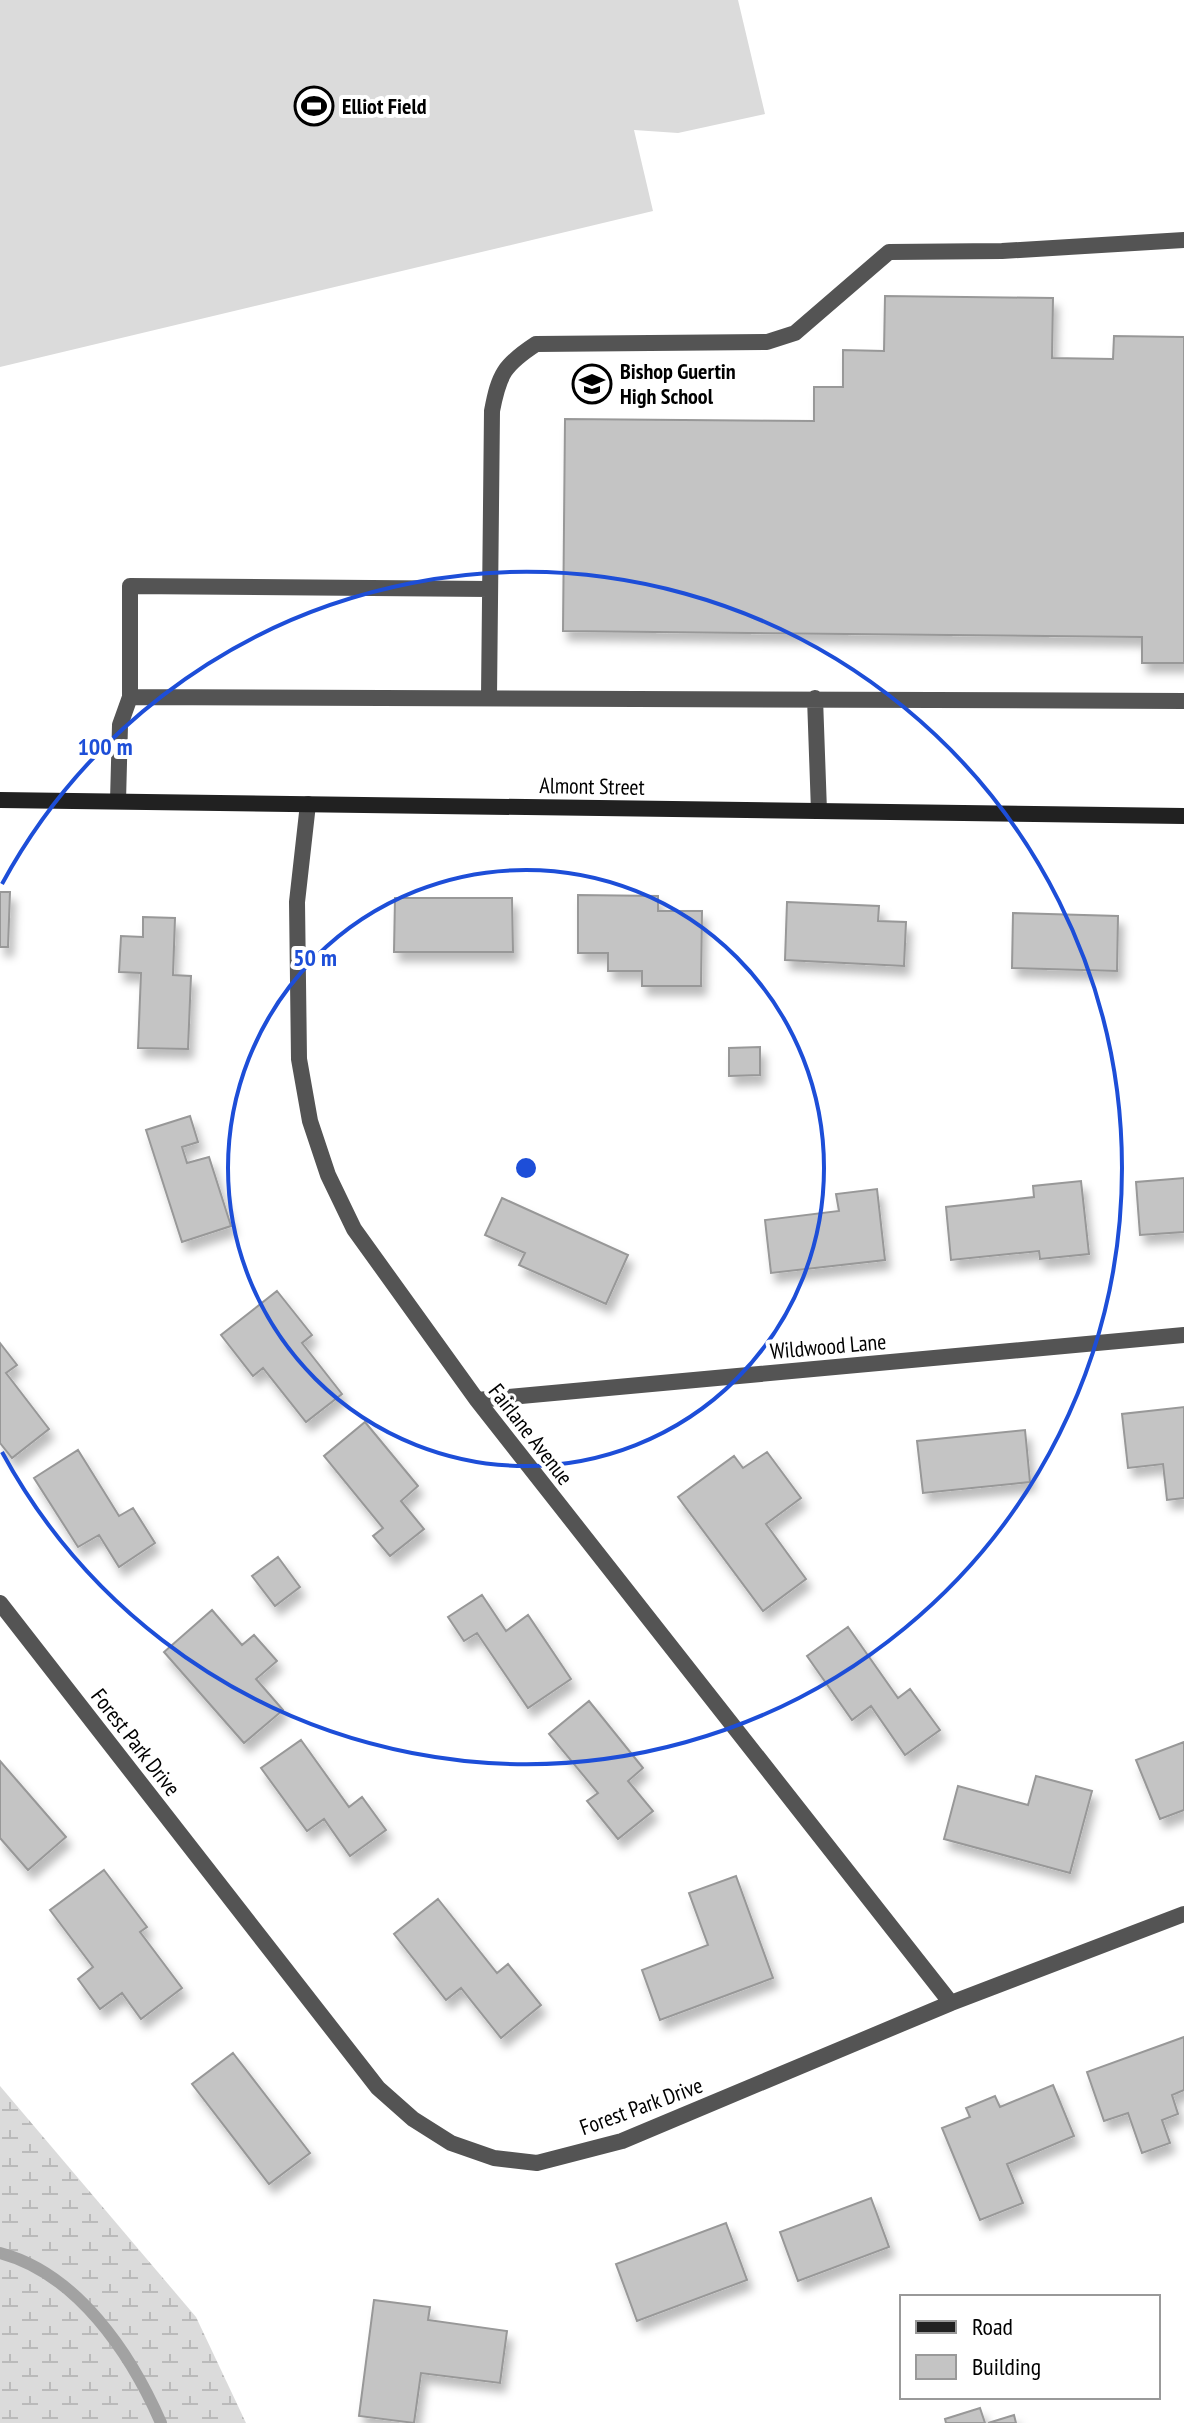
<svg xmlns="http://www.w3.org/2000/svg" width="1184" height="2423" font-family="'PT Sans Narrow',sans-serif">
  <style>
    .grass { fill: #dbdbdb }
    .wetland { fill: url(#wetland-marsh) }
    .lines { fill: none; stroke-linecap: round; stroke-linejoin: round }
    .stream { stroke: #a2a2a2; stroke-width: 12 }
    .building { fill: #c4c4c4; stroke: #989898; stroke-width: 2; filter: url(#shadow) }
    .lane { stroke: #545454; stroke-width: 16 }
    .street { stroke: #545454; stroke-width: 16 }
    .secondary { stroke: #212121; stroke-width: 16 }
    .ring { fill: none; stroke: #1d4ed8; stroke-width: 4 }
    .labels { text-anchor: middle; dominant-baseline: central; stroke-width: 8; stroke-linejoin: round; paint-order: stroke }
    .poi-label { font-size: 22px; font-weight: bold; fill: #000; stroke: #fff; text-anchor: start }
    .street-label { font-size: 22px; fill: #000; stroke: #fff }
    .centre { fill: #1d4ed8; stroke: #fff; stroke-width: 4 }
    .ring-label { font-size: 24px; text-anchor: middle; font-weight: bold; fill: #1d4ed8; stroke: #fff; stroke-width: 8; stroke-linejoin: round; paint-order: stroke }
  </style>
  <defs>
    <pattern id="wetland-marsh" width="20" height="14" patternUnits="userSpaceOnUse" patternTransform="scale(2)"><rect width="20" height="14" fill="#dbdbdb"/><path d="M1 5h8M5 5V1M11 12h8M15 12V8" fill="none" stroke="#bababa"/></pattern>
    <filter id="shadow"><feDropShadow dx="5" dy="9" stdDeviation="4" flood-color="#0004"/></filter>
  </defs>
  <rect width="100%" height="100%" fill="#fff"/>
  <path class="grass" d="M0 0H738L765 114 678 133 634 130 653 211 0 367Z"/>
  <path class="wetland" d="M0 2086 196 2317 246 2423H0Z"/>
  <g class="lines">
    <path class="stream" d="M0 2253C77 2273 131 2354 161 2423"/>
  </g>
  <path class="building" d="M885 296 1053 298 1052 358 1113 359 1114 336 1184 337V663H1142V637L563 631 565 419 814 421V387H843V350L884 351Z
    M0 892H10L8 947H0Z
    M578 895 658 896V911H702L701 986H642V971H608V953H578Z
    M395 898H512L513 952H394Z
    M787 902 879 906 878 921 906 922 904 966 785 960Z
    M1013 913 1118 916 1117 971 1012 968Z
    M143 917 175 918 173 975 191 976 188 1049 138 1048 141 973 119 972 121 936 143 937Z
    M760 1047V1075L729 1076V1048Z
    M190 1116 198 1142 182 1147 187 1163 209 1157 231 1226 182 1242 146 1130Z
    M1184 1178V1232L1140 1235 1136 1182Z
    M1081 1181 1089 1254 1040 1259 1039 1251 951 1260 946 1207 1034 1197 1033 1186Z
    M877 1189 885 1260 771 1273 765 1220 839 1211 836 1194Z
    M502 1198 628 1255 606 1304 519 1265 525 1253 485 1235Z
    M277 1291 312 1335 302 1343 342 1394 306 1422 263 1368 253 1376 221 1335Z
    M0 1343 17 1365 6 1373 49 1429 12 1458 0 1443Z
    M1184 1407V1498L1167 1500 1163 1464 1128 1468 1122 1414Z
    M365 1422 418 1486 401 1501 424 1529 390 1556 373 1536 383 1528 324 1456Z
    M1025 1430 1030 1482 923 1493 917 1441Z
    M78 1450 119 1516 133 1508 155 1543 119 1567 99 1535 78 1547 34 1478Z
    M767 1452 801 1498 766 1524 806 1579 763 1611 678 1497 734 1456 743 1468Z
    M278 1557 300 1587 275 1606 252 1576Z
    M482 1595 506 1631 528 1615 571 1679 528 1708 477 1633 464 1641 448 1617Z
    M212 1610 242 1645 254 1635 277 1661 256 1679 283 1710 244 1743 164 1652Z
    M848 1627 898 1698 910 1689 940 1730 905 1755 871 1706 852 1720 807 1656Z
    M589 1701 643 1768 628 1781 653 1811 618 1839 587 1801 598 1793 549 1734Z
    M301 1740 349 1807 362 1797 386 1830 350 1856 324 1819 307 1831 261 1768Z
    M1184 1742V1810L1160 1819 1136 1760Z
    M0 1761 66 1837 28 1870 0 1838Z
    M1036 1776 1092 1791 1070 1873 944 1839 958 1786 1028 1805Z
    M104 1870 147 1927 140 1932 182 1988 141 2019 122 1993 100 2009 78 1979 93 1967 50 1910Z
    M736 1876 773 1978 660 2020 642 1970 708 1945 689 1893Z
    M438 1899 497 1973 508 1964 541 2005 501 2038 461 1988 446 2000 394 1934Z
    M1184 2037V2090L1172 2095 1178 2114 1162 2120 1170 2143 1142 2153 1128 2113 1104 2121 1087 2072Z
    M233 2053 310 2153 269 2184 192 2084Z
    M1053 2085 1074 2136 1007 2164 1023 2203 980 2220 942 2128 970 2117 966 2108 995 2096 1000 2107Z
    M871 2198 889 2247 798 2281 780 2232Z
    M726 2223 747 2280 637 2321 616 2264Z
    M374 2300 430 2307 428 2320 507 2331 500 2383 421 2373 414 2423 359 2416Z
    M980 2408 985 2423H946L945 2419Z
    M1014 2415 1016 2423H988Z"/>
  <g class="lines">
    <path class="lane" d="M130 697 1184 701
      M489 697 492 411C499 374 504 365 536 344L767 342 795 333 889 252 1002 251 1184 240
      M815 698 819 811
      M118 801 120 725 130 697V586L489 589"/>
    <path class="street" d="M308 804 297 902 299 1059 310 1121 328 1175 354 1229 477 1400 951 2003
      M477 1400 1184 1335
      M0 1603 378 2088 413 2119 451 2143 494 2158 537 2163 622 2141 951 2003 1184 1914"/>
    <path class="secondary" d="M0 800 1184 816"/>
  </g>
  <g class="ring">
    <circle cx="526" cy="1168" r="298"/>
    <path d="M2 884A596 596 0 1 1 2 1452"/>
  </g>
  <defs>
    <symbol id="stadium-ring" viewBox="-11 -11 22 22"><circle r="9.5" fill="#fff" stroke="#000" stroke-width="1.5"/><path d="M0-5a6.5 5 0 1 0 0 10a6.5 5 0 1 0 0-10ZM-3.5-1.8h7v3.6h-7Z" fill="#000"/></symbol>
    <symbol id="school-ring" viewBox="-11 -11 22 22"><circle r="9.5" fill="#fff" stroke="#000" stroke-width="1.5"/><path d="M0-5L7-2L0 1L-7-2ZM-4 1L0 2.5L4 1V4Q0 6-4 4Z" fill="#000"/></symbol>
  </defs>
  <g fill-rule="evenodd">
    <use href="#stadium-ring" x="292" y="84" width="44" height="44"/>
    <use href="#school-ring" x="570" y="362" width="44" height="44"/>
  </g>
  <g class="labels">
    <g class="poi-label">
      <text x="342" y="106">Elliot Field</text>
      <text x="620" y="371">Bishop Guertin<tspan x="620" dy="25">High School</tspan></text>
    </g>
    <g class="street-label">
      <text transform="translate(592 786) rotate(1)">Almont Street</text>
      <text transform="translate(828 1346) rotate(-5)">Wildwood Lane</text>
      <text transform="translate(531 1434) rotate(52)">Fairlane Avenue</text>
      <text transform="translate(136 1742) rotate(52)">Forest Park Drive</text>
      <text transform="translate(641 2106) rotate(-20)">Forest Park Drive</text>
    </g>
  </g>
  <circle cx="526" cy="1168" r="12" class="centre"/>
  <g class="ring-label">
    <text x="105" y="755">100 m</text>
    <text x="315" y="966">50 m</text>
  </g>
  <rect x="900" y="2295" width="260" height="104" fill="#ffffff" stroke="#999999" stroke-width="2"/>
  <rect x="916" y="2321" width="40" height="12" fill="#212121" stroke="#999999" stroke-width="2"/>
  <text x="972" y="2335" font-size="24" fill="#000000">Road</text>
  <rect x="916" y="2355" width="40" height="24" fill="#c4c4c4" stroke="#999999" stroke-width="2"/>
  <text x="972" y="2375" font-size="24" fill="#000000">Building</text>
</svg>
